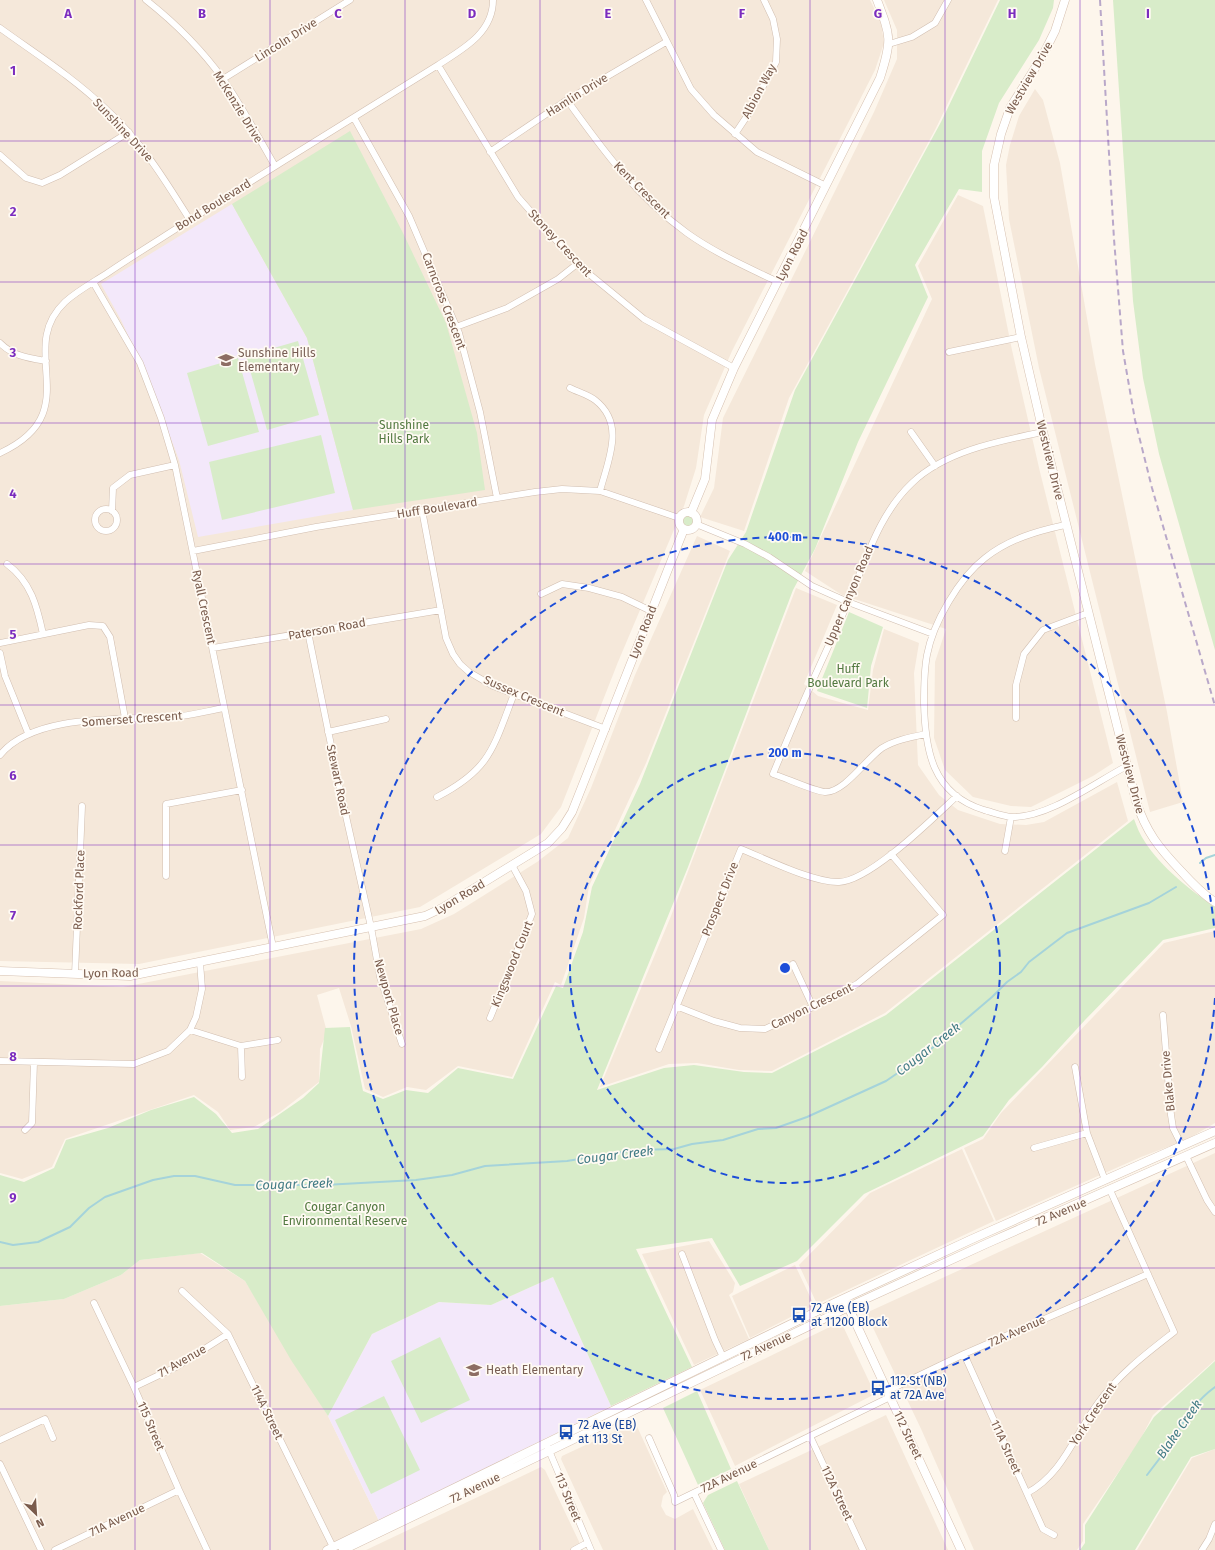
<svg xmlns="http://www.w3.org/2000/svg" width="1215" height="1550" font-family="'Fira Sans',sans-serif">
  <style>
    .residential { fill: #f5e8da }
    .education { fill: #f3e8fa }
    .green { fill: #d8ecc9 }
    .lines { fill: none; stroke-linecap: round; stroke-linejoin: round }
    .stream { stroke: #a5d3da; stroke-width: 2 }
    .street-casing { stroke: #d1beb0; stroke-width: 7 }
    .secondary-casing { stroke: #d6c0b0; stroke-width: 9 }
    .street { stroke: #fff; stroke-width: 6 }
    .secondary { stroke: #fff; stroke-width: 8 }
    .rail { stroke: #b9a8c9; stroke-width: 2; stroke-dasharray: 6 4; stroke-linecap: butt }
    .grid { fill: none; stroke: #7b2cbf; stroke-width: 1; stroke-opacity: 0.55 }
    .ring { fill: none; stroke: #1d4ed8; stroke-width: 2; stroke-dasharray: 7 5 }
    .labels { text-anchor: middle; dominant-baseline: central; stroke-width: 3.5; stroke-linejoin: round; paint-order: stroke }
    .street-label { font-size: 12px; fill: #7a5c4d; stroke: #fffaf3 }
    .education-label { font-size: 12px; fill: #785e54; stroke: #fffaf3; text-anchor: start }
    .park-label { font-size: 12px; fill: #537a41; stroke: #fffaf3 }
    .transit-label { font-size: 12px; fill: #164399; stroke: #fffaf3; text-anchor: start }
    .water-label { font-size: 13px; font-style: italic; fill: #437c86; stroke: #fffaf3 }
    .grid-label { font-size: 13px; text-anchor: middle; font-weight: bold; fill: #7b2cbf; stroke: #fffaf3; stroke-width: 3.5; stroke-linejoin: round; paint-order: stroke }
    .centre { fill: #1d4ed8; stroke: #fffaf3; stroke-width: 2 }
    .ring-label { font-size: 12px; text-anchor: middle; font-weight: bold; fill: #1d4ed8; stroke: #fffaf3; stroke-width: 3.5; stroke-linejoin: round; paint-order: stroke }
  </style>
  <rect width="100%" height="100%" fill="#fdf6ec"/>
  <path class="residential" d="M0 0H870L881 22 884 43 875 70 732 351 704 415 696 468 684 506 618 662 561 807 541 834 420 907 139 964 0 961Z
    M884 0H998L935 130 789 398 744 531 700 517 714 488 723 418 874 112 897 59V30Z
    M1035 89 1043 100 1060 163 1095 364 1167 712 1183 802 1150 812 1039 368 1009 219 1006 165 1010 145 1019 116Z
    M958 195 983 206 1012 350 1040 472 1113 763 1093 776 1031 807 1011 806 973 797 945 770 934 738 935 662 946 629 842 595 805 571 932 299 918 266Z
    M697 536 730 551 646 763 589 886 584 918 561 985 555 982 512 1077 458 1066 426 1090 407 1087 383 1097 365 1089 351 1026 339 988 317 995 327 1032 320 1049 319 1082 280 1112 254 1127 230 1130 218 1112 194 1095 65 1139 52 1167 22 1179 0 1173V981L123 987 421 929 454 914 537 862 568 838 591 788 635 675Z
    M796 588 837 605 804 684 818 696 868 710 873 670 884 629 919 643 914 673 918 765 939 795 958 810 1000 824 1026 825 1044 822 1117 782 1128 821 885 1013 772 1071 739 1070 697 1063 669 1064 600 1087 671 916Z
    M1215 931V1123L1186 1140 1141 1157 996 1221 964 1148 983 1139 1001 1113 1164 943Z
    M962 1149 994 1221 817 1304 799 1265 870 1193Z
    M1215 1153V1360L1153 1415 1139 1442 1083 1524V1541L1077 1550H974L922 1431 866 1313Z
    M709 1241 735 1283 733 1292 729 1295 749 1339 694 1365 642 1254Z
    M200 1253 245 1281 328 1416 379 1521 343 1550H0V1306L64 1299 121 1275 140 1260Z
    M795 1265 814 1305 750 1338 732 1296Z
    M838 1323 842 1324 875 1394 735 1466 700 1390Z
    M886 1415 948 1550H769L739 1484Z
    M635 1422 667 1492 663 1496 661 1506 666 1515 675 1519 693 1509 713 1550H603L561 1459 562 1456Z
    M1215 1449V1550H1137L1192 1458Z
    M541 1467 545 1470 583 1550H366Z"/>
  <path class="education" d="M232 204 307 338 353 510 198 537 179 460 150 383 121 320 101 284Z
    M553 1277 611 1406 379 1521 328 1416 372 1334 439 1302 491 1305Z"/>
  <path class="green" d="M1000 0H1054L1053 8 1039 40 999 103 982 151V192L959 189 915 265 928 297 858 442 815 549 793 590 688 867 597 1090 664 1068 694 1065 744 1072 772 1073 886 1015 1134 819C1137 827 1140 835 1145 842 1160 866 1191 891 1215 907V928L1163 940 1085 1020 1042 1067 1009 1100 983 1136 864 1194 797 1261 740 1286 712 1238 636 1249 692 1367 611 1406 553 1277 491 1305 439 1302 372 1334 328 1416 291 1360 245 1281 202 1253 140 1260 121 1275 64 1299 0 1306V1175L24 1182 54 1168 66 1140 108 1128 151 1110 194 1097 216 1114 232 1133 258 1129 303 1098 319 1083 325 1028 350 1027 363 1091 383 1099 406 1090 428 1093 458 1068 513 1079 556 986 563 988 583 932 592 887 640 784 728 560 746 532 795 390 941 122Z
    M1113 0H1215V650L1159 454 1143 378 1133 301Z
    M350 131 403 233 446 323 477 433 485 490 353 510 307 338 232 204Z
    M298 341 319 415 267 430 246 356Z
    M238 358 259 432 208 446 187 373Z
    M321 435 335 493 222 520 209 462Z
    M682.5 521a5.5 5.5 0 1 1 11 0a5.5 5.5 0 1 1-11 0Z
    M849 612 883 627 871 666 867 708 817 691Z
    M440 1337 470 1400 421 1423 391 1361Z
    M1215 1361V1449L1191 1457 1135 1550H1080L1085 1543V1525L1154 1417Z
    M697 1391 731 1469 698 1485 663 1408Z
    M384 1396 420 1470 371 1494 335 1420Z
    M737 1481 769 1550H725L703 1503 708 1495Z"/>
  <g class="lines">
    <path class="stream" d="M1200 863 1206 858 1215 855
      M0 1242 13 1245 38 1242 70 1227 89 1208 105 1197 153 1180 174 1176H195L235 1185H324L416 1180 452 1175 485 1166 567 1161 635 1150 674 1149 692 1144 723 1140 758 1129 776 1128 807 1117 886 1081 924 1055 992 997 1007 982 1021 972 1029 962 1067 933 1149 903 1176 887
      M1147 1475C1155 1465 1163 1454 1171 1442 1184 1421 1194 1402 1215 1387"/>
    <defs>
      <path id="street" d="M146 0C174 22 202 50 223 79 242 106 258 137 275 166
        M646 0 691 89 714 115 757 152 826 186
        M0 28C36 54 74 78 106 109 141 141 165 180 190 220
        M889 44 912 37 935 23 948 0
        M438 65 518 197 577 264 644 319 734 368
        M223 79 350 0
        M567 100C602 149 637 197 687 233 715 253 747 267 778 282
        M354 118 409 216 459 333 480 412 497 498
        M735 134 747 116 776 62 777 39 773 19 764 0
        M490 152 567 100 666 42
        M0 155 26 178 42 183 60 175 129 132
        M93 282 140 363 161 418 175 465 273 947
        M456 327 507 308 558 279 577 264
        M0 343C13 356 28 358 46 361
        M949 352 1021 337
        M570 388C578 392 589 395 595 400 626 424 608 460 600 491
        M911 432 935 466
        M0 453C89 412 14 350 65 302 77 291 92 283 106 274 131 257 157 241 182 225 267 171 352 118 438 65 463 49 493 33 493 0
        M95 520a11 11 0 1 1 22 0a11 11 0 1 1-22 0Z
        M422 510 446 638 453 654 460 664 469 672 493 686 606 729
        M112 511 113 488 130 475 175 465
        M696 524 745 544 769 557 812 586 848 602 933 634
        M1065 525C1037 531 1009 539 985 558 959 578 933 623 927 655 924 671 924 687 924 703 925 750 932 794 984 810 992 812 1004 817 1013 817 1050 817 1094 783 1127 766
        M193 551 316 527 535 492 562 489 600 491 679 518
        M7 564C31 582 37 606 43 634
        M541 594 562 584 589 588 622 597 651 611
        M308 632 341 794 371 927 380 977 402 1044
        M0 643 89 625 103 626 110 637 125 718
        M213 648 441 610
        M0 653 5 676 28 733
        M1016 718V685L1024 654 1043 630 1088 613
        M328 732 386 719
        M926 734C911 737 895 740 882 748 866 759 844 793 825 792 813 791 786 778 773 774 785 745 797 716 810 687 822 659 836 631 848 602 866 561 878 515 912 483 945 451 999 441 1043 432
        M0 755C34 713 122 720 172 717 189 716 207 711 224 708
        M437 797C491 769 493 748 514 694
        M1005 851 1011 817
        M166 876V804L242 790
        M793 964 813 1007
        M75 974 82 806
        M676 1006 714 1021 740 1028 765 1029 813 1007 857 984 943 915 891 854
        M1163 1015 1171 1115 1173 1128 1182 1146
        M490 1018 532 914 526 891 512 865
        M190 1030 241 1046 278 1040
        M241 1046 242 1077
        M659 1049 741 849C766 859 814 883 839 882 870 881 933 818 957 796
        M0 1061 134 1064 168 1051 190 1030 196 1017 202 989 200 962
        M1075 1067 1087 1133 1105 1180
        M25 1130 32 1123 34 1062
        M1034 1148 1087 1133
        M1186 1156 1207 1200 1215 1212
        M682 1254 715 1340 723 1357
        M182 1291 228 1334 333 1547
        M94 1303 134 1387 179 1490 207 1550
        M964 1354 1043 1529 1054 1535
        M134 1387 176 1367 228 1334
        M887 1391 964 1354 1148 1274
        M810 1436 863 1550
        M649 1438 674 1495 675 1502 890 1397
        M0 1440 45 1419 53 1438
        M548 1448 591 1550
        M0 1464 41 1550
        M694 1493 721 1550
        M1027 1493C1063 1474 1075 1434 1098 1403 1119 1374 1147 1353 1174 1332L1110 1190
        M55 1550 179 1490
        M574 1550 587 1543
        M1202 1550 1209 1539 1215 1524"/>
      <path id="secondary" d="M1065 0 1055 31 1042 57 1010 108 1001 134 994 165V197L1021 337 1043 432 1136 801C1146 832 1159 848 1181 871 1191 882 1202 894 1215 902
        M679 521a9 9 0 1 1 18 0a9 9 0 1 1-18 0Z
        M691 513 705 479 712 420 734 368 880 78C892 40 891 37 877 0
        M0 971 130 976 425 916 442 908 548 843 562 828 572 812 684 529
        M846 1302 961 1550
        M327 1550 834 1303 972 1239 1215 1131
        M343 1550 857 1303 988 1243 1215 1143"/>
    </defs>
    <use href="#street" class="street-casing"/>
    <use href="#secondary" class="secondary-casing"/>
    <use href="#street" class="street"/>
    <use href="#secondary" class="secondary"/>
    <path class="rail" d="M1100 0 1114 239 1123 351 1135 420 1152 488 1215 706"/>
  </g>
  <path class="grid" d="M135 0V1550M270 0V1550M405 0V1550M540 0V1550M675 0V1550M810 0V1550M945 0V1550M1080 0V1550M0 141H1215M0 282H1215M0 423H1215M0 564H1215M0 705H1215M0 845H1215M0 986H1215M0 1127H1215M0 1268H1215M0 1409H1215"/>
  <g class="ring">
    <circle cx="785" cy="968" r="215"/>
    <path d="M1215 998A431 431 0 1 1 1215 938"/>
  </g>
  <defs>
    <symbol id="school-bare" viewBox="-9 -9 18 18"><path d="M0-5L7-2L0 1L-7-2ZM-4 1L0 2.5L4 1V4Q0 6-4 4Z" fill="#8d6e63" stroke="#fffaf3" stroke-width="2.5" paint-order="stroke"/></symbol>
    <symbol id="bus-bare" viewBox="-9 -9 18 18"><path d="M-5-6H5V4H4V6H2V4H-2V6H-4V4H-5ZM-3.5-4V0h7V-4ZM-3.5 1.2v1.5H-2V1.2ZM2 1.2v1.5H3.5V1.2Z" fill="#1a4fb4" stroke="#fffaf3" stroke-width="2.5" paint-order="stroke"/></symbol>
  </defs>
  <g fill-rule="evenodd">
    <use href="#school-bare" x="215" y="349" width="22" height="22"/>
    <use href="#bus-bare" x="788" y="1304" width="22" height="22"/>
    <use href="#school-bare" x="463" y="1359" width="22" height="22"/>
    <use href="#bus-bare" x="867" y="1377" width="22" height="22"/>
    <use href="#bus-bare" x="555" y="1421" width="22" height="22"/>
  </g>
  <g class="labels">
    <g class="street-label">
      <text transform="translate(286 40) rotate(-32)">Lincoln Drive</text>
      <text transform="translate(1029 78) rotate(-60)">Westview Drive</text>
      <text transform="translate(759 91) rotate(-62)">Albion Way</text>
      <text transform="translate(577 95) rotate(-32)">Hamlin Drive</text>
      <text transform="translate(238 107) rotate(58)">McKenzie Drive</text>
      <text transform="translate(123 130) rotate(47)">Sunshine Drive</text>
      <text transform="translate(642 190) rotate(45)">Kent Crescent</text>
      <text transform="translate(213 205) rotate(-32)">Bond Boulevard</text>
      <text transform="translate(560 243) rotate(47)">Stoney Crescent</text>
      <text transform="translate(792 255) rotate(-63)">Lyon Road</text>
      <text transform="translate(444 301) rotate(69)">Carncross Crescent</text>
      <text transform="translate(1050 460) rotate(76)">Westview Drive</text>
      <text transform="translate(437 508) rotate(-9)">Huff Boulevard</text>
      <text transform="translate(849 596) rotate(-67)">Upper Canyon Road</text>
      <text transform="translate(204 607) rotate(78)">Ryall Crescent</text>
      <text transform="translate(327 629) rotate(-10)">Paterson Road</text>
      <text transform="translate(643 632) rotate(-69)">Lyon Road</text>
      <text transform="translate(524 696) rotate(23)">Sussex Crescent</text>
      <text transform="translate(132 719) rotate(-4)">Somerset Crescent</text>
      <text transform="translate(1130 774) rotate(75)">Westview Drive</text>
      <text transform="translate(338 780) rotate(78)">Stewart Road</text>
      <text transform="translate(79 890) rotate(-88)">Rockford Place</text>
      <text transform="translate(460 897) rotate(-31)">Lyon Road</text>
      <text transform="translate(720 899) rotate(-68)">Prospect Drive</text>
      <text transform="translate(512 964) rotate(-68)">Kingswood Court</text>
      <text transform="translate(111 973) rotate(-1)">Lyon Road</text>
      <text transform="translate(389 997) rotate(74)">Newport Place</text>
      <text transform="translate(812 1006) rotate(-26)">Canyon Crescent</text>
      <text transform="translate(1168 1081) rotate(-95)">Blake Drive</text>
      <text transform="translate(1061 1212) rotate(-23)">72 Avenue</text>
      <text transform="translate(1017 1331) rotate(-24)">72A Avenue</text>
      <text transform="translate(766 1346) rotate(-25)">72 Avenue</text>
      <text transform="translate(182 1361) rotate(-30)">71 Avenue</text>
      <text transform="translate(267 1412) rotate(64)">114A Street</text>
      <text transform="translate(1093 1414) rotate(-56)">York Crescent</text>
      <text transform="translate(151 1426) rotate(67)">115 Street</text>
      <text transform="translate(908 1435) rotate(65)">112 Street</text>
      <text transform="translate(1006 1447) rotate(66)">111A Street</text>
      <text transform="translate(729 1476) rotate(-26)">72A Avenue</text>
      <text transform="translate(475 1488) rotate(-26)">72 Avenue</text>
      <text transform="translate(837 1493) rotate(65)">112A Street</text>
      <text transform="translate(568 1497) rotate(68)">113 Street</text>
      <text transform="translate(117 1520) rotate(-26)">71A Avenue</text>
    </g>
    <g class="education-label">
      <text x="238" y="353">Sunshine Hills<tspan x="238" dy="14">Elementary</tspan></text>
      <text x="486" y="1370">Heath Elementary</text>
    </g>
    <g class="park-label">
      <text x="404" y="425">Sunshine<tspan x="404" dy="14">Hills Park</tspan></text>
      <text x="848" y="669">Huff<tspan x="848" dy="14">Boulevard Park</tspan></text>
      <text x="345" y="1207">Cougar Canyon<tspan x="345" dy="14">Environmental Reserve</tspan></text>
    </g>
    <g class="transit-label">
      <text x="811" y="1308">72 Ave (EB)<tspan x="811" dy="14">at 11200 Block</tspan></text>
      <text x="890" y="1381">112 St (NB)<tspan x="890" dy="14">at 72A Ave</tspan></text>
      <text x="578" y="1425">72 Ave (EB)<tspan x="578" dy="14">at 113 St</tspan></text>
    </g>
    <g class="water-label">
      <text transform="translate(928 1049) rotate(-38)">Cougar Creek</text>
      <text transform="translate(615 1155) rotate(-7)">Cougar Creek</text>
      <text transform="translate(294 1184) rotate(-2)">Cougar Creek</text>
      <text transform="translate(1179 1429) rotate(-55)">Blake Creek</text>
    </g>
  </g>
  <g class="grid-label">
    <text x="68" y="18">A</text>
    <text x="202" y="18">B</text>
    <text x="338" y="18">C</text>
    <text x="472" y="18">D</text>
    <text x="608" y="18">E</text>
    <text x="742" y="18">F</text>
    <text x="878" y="18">G</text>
    <text x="1012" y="18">H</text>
    <text x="1148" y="18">I</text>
    <text x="13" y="75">1</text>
    <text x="13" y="216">2</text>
    <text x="13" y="357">3</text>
    <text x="13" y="498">4</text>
    <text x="13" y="639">5</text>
    <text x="13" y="780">6</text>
    <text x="13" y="920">7</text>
    <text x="13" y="1061">8</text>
    <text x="13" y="1202">9</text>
  </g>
  <circle cx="785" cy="968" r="6" class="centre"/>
  <g class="ring-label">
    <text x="785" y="541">400 m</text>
    <text x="785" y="757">200 m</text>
  </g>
  <g transform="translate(36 1514) rotate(155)" stroke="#fffaf3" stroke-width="3" paint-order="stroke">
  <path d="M0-3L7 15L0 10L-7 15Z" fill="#7a5c4d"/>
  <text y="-6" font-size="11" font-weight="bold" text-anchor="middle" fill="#7a5c4d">N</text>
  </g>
</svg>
